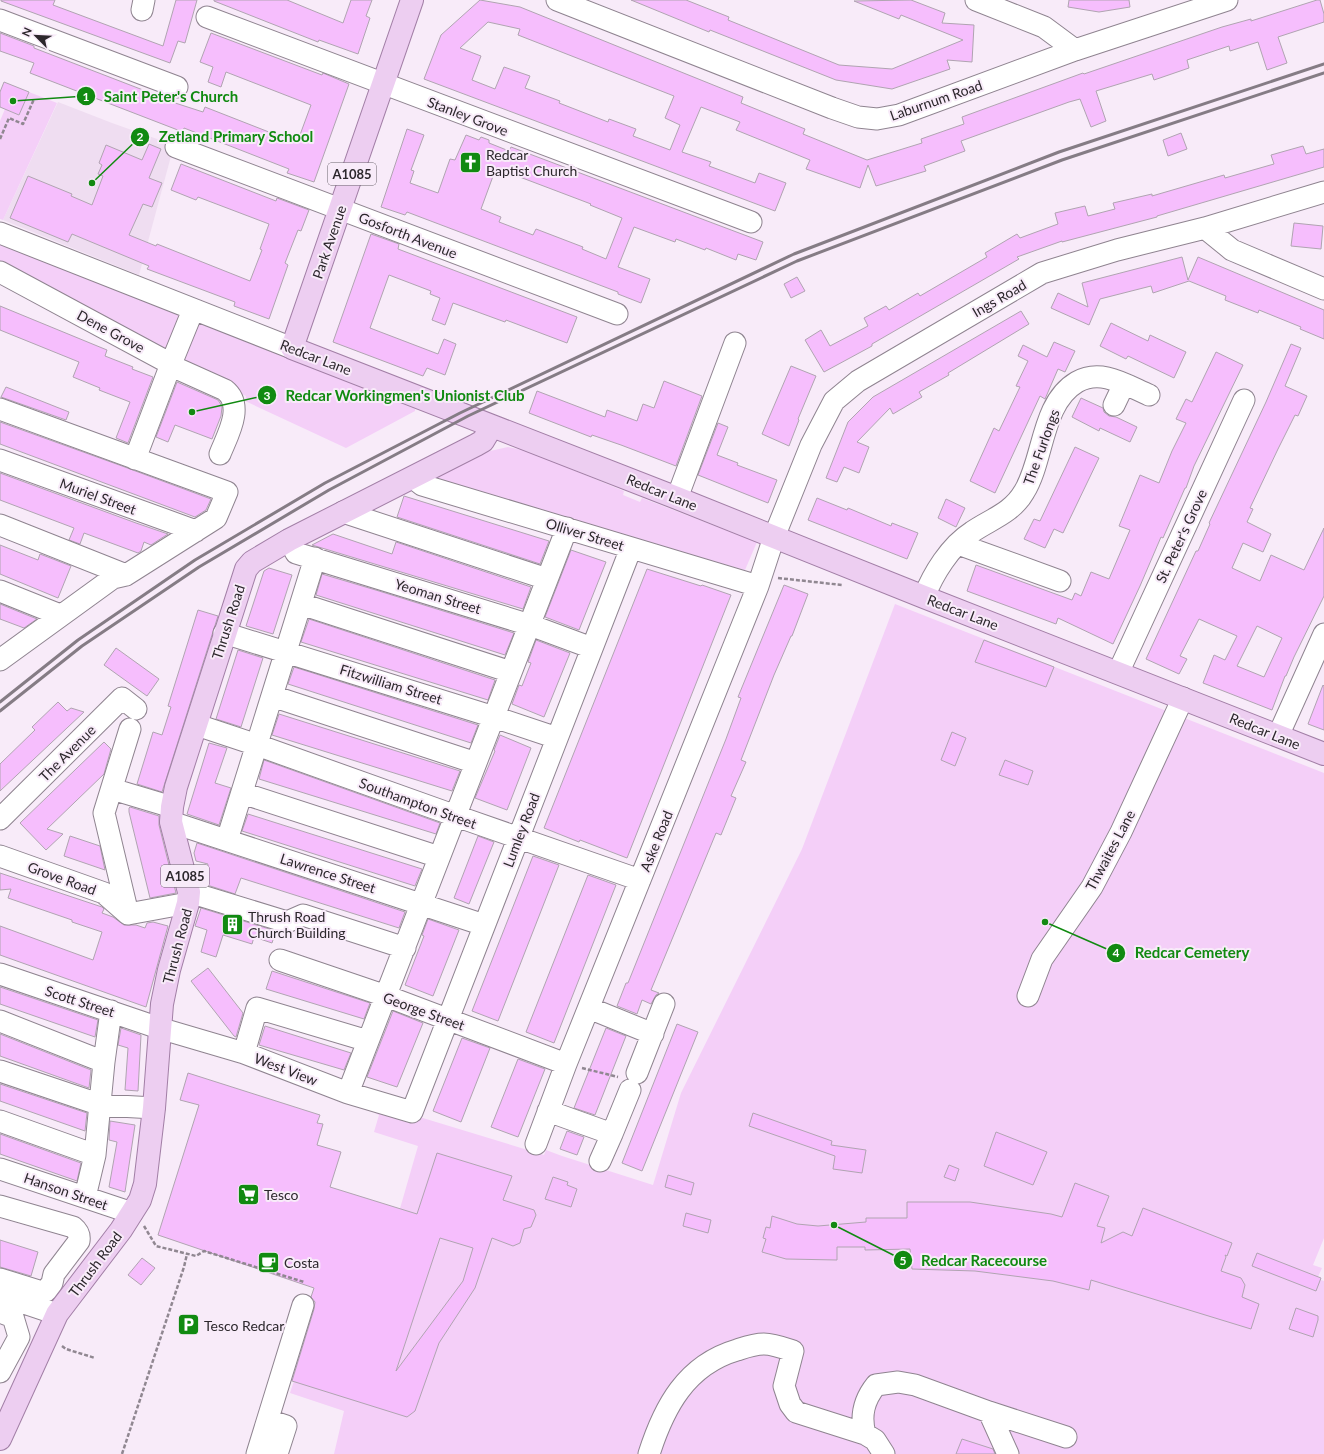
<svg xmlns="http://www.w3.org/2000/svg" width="1324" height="1454" font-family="Lato,sans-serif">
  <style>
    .built { fill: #efddf1 }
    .green { fill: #f4cff8 }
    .building { fill: #f6befd; stroke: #b0a4b1; fill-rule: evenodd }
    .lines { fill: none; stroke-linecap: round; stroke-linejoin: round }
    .minor-casing { stroke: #8f8490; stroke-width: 23 }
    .major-casing { stroke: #a27fa6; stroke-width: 24 }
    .path { stroke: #908791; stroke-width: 2.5; stroke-dasharray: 4 2; stroke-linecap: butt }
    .minor { stroke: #fff; stroke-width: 21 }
    .major { stroke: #edcef1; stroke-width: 22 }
    .rail { stroke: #857c85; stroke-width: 3 }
    .labels { text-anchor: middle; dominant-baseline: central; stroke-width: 4; stroke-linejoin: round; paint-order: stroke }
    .shield { fill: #f8ebf9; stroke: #69626a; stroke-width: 1 }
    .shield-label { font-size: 13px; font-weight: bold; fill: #2c272c }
    .street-label { font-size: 14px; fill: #2c272c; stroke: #f8ebf9 }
    .poi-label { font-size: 14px; fill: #2c272c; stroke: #f8ebf9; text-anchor: start }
    .leader { fill: none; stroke: #118a11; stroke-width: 1.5 }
    .callout-dot { fill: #118a11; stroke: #f8ebf9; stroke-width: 1.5 }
    .mark-label { font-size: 12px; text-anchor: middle; font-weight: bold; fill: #fff }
    .callout-label { font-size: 15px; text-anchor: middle; font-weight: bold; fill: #118a11; stroke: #f8ebf9; stroke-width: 4; stroke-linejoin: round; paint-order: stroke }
  </style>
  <rect width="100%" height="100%" fill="#f8ebf9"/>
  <path class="built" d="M58 102 112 123 174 145 139 275 3 220Z"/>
  <path class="green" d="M29 92 57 103 3 220 0 219V121L5 109 19 115Z
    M0 244 182 316 170 354 0 267Z
    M196 321 415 409V411L346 448 245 401 246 396 180 365Z
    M508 447 527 451 624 491 623 495 640 502 642 498 757 542 745 570 456 491 430 479 490 451Z
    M895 604 1324 773V1238L1313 1265 1322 1268 1317 1279 1324 1281V1454H334L344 1411 290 1393 354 1198 399 1212 418 1146 374 1132 379 1115 375 1113 378 1105 391 1109 401 1120 410 1123 413 1115 544 1155 546 1150 562 1156 653 1185 681 1093 802 849Z"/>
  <path class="building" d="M1 0H55L53 5 163 46 176 0H197L185 43 178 41 170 63 1 1Z
    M214 0H287L343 23 351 0H372L366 16 370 18 358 54 319 40 318 42 214 1Z
    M480 0 520 7 743 97 741 103 805 129 803 134 867 160 922 143 921 139 964 124 962 117 1083 73 1084 74 1222 27 1251 19V21L1317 0H1320L1324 14V22L1278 37 1287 63 1267 70 1258 42 1230 51 1229 46 1187 60 1189 68 1154 80 1152 74 1096 91 1106 121 1091 127 1080 99 1069 102 961 141 965 151 924 166 926 171 876 186 868 165 860 188 806 169 810 160 736 130 740 122 701 107 682 152 711 162 709 166 755 183 759 173 786 183 775 211 424 79 441 35ZM488 22 520 29 518 35 674 96 665 118 680 125 670 150 633 136 636 129 609 119 608 122 559 103 560 101 525 88 530 76 504 67 495 89 472 80 481 56 460 48Z
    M631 0H686L729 17 728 20 839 65 892 69 963 40 901 15 899 19 854 1 911 0 945 13 942 23 974 25 972 62 947 60 950 69 892 89 836 80 710 30 709 32Z
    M1069 0H1129L1130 7 1099 12 1068 7Z
    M0 33 34 46V48L169 100V101L203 112 205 107 297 143 311 105 226 72 221 87 208 82 213 67 200 62 211 33 322 75 323 73 349 84 314 182 287 173 289 169 184 128 183 132 30 73 34 63 0 51Z
    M4 82 29 92 19 115 0 107V92Z
    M407 129 424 135 411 170 414 171 410 183 438 193 450 159 455 160 466 135 479 140 481 137 489 140V143L509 151 511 147 763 242 756 260 738 254 736 260 706 248 705 250 676 239 675 242 634 227 618 267 650 279 641 303 618 294V292L407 212 405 215 381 207ZM496 168 591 204 590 205 622 218 606 259 582 249 583 247 536 229 533 235 499 222 501 217 481 209Z
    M1181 133 1187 149 1168 156 1163 140Z
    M149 144 161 149 149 178 162 183 152 207 143 204 129 235 156 246 157 244 250 281 262 250 260 249 269 224 198 197 196 200 171 190 181 164 276 201 277 198 309 210 301 231 298 230 285 263 288 265 269 319 234 306 235 302 147 269 149 266 72 234 68 242 10 218 28 176 72 194 71 196 92 205 103 176 98 174 102 165 99 163 106 145 142 160Z
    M1303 146 1306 154 1324 149V167L1157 216V217L1062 242V241L1017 257 1019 259 872 344V346L824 372 805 340 821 330 830 346 868 326 864 318 886 306 889 310 918 293 920 296 987 257 985 253 1017 234 1020 238 1058 224 1055 213 1085 206 1088 216 1115 209 1113 203 1152 194V196L1224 175 1225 178 1274 164 1271 155Z
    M1294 223 1323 226 1321 249 1291 246Z
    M371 234 399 244 398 249 577 317 567 343 506 320 505 322 453 303 445 325 432 320 440 298 430 294 431 291 389 275 370 328 438 354 444 339 456 344 445 375 427 368 423 376 333 342Z
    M1182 257 1188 280 1198 257 1324 310V339L1300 329 1301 327 1259 310 1258 313 1225 300 1226 296 1189 281 1153 293 1151 286 1100 299 1089 325 1051 308 1058 293 1088 307 1082 283Z
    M797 277 805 291 791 298 784 284Z
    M0 306 107 350 105 356 133 367 132 369 153 377 128 443 116 438 130 402 99 390 100 388 73 377 79 362 0 330Z
    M1021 311 1029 324 948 373 949 375 919 392 922 397 893 414 890 408 857 442 869 447 859 473 844 467 837 482 826 478 848 422 873 397Z
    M1111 323 1148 341 1150 335 1186 352 1174 378 1128 356 1126 359 1100 346Z
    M1054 342 1075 351 1065 372 1058 369 1045 399 1040 396 995 493 970 481 994 428 999 431 1020 387 1016 386 1028 361 1018 356 1023 345 1047 357Z
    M1291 344 1301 348 1285 386 1307 396 1298 416 1295 415 1278 449 1250 508 1253 509 1247 522 1271 534 1263 552 1243 543 1232 568 1260 581 1271 555 1304 570 1324 528V596L1294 657 1286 676H1285L1272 710 1203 683 1214 655 1225 660 1237 636 1199 619 1180 656 1187 659 1179 674 1146 659 1196 551H1198L1210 524 1209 523 1266 402ZM1257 626 1282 638 1264 677 1237 666Z
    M1216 352 1243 365 1194 466 1186 488H1185L1163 538 1161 537 1140 586 1113 644 1058 618 1056 624 967 591 976 565 1072 600 1075 593 1081 596 1091 572 1109 579 1130 530 1119 526 1140 475 1159 483 1172 451 1186 423 1176 419 1186 399 1192 402Z
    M791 366 816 376 798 419 799 420 789 446 762 434Z
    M664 381 702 396 676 466 621 445 592 435 591 437 529 413 537 391 605 417 607 410 637 421 643 404 654 408Z
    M177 382 218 400 220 403 222 407 221 416 212 439 175 425 168 442 156 437Z
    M6 387 69 412 66 420 1 397Z
    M1081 398 1103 408 1104 412 1109 416 1116 417 1137 427 1130 442 1100 428 1099 431 1072 417Z
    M0 422 122 466 211 499 206 510 195 517 0 444Z
    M718 423 728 427 717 455 738 463 737 465 777 480 768 503 698 475Z
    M1075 447 1099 458 1063 533 1054 529 1045 548 1024 539 1034 519 1040 521Z
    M0 473 136 523 168 534 151 545 144 542 141 551 138 553 84 533 80 544 69 540 74 528 0 500Z
    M404 496 549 541 540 564 397 517Z
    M817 498 847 510 848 508 891 526 892 523 918 533 907 559 808 520Z
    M946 499 965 508 956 527 938 518Z
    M333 534 392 554 396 542 531 587 523 609 312 545Z
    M0 545 38 560 40 554 71 566 58 598 0 574Z
    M571 550 606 562 579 630 545 617Z
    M269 568 292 575 273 634 246 626 264 571Z
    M647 569 701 586 702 585 731 595 627 858 580 840 579 842 544 828Z
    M322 574 379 591 514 633 505 655 316 595Z
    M784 585 808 594 792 636H791L774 675 741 760 746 762 731 796 736 798 721 835 716 833 651 990 659 993 656 995 651 1004 642 1000 637 1014 617 1006 626 983H628L726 739 741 698 738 697Z
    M0 604 37 619 24 628 0 619Z
    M198 610 218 616 162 792 137 784 153 732 162 735 171 707 168 706Z
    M309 619 495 680 488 700 301 642Z
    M536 640 570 653 544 717 512 704 519 685 522 686 531 663 528 662Z
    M984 640 1054 667 1046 687 975 662Z
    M116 648 159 679 147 696 104 665Z
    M238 650 263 658 241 727 216 719Z
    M294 667 478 725 471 743 288 684Z
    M1323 685 1324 686V730L1308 724Z
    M58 702 67 711 71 708 84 712 0 791V764L35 730 32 727Z
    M279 714 460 771 452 791 272 735Z
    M952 732 966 738 955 766 941 760Z
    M500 735 531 748 507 810 475 798 495 751 494 750Z
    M104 742 111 749 104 774 47 829 63 834 46 850 20 823Z
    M209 743 227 748 215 783 231 788 219 825 187 814Z
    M264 760 440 823 436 834 259 779Z
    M1005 760 1033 771 1028 785 999 775Z
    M130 807 159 816V825L176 893 150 898 129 812V808Z
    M248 814 422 869 415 886 242 831Z
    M70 836 100 846 105 870 64 856Z
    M478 836 494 842 469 904 454 898Z
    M197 843 405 912 399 928 241 878 235 894 204 884 203 877 208 864 196 861 194 853Z
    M533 856 559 865 498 1021 472 1011Z
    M0 873 102 907 104 909 102 913 113 917 124 925H136L145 928 147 923 153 922 168 926 146 1007 0 955V926L93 960 102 932 72 922V920L8 898 11 889 0 890Z
    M588 875 616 885 554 1043 526 1032Z
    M201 908 276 931 272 943 254 937 252 944 223 935 216 957 201 952 207 930 195 926Z
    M428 919 459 930 433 996 405 985 424 936 422 935Z
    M208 968 243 1013 236 1037 234 1036 191 981Z
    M272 971 370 1003 364 1019 266 989Z
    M0 987 98 1020 95 1037 0 1004Z
    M393 1011 423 1023 397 1087 367 1077Z
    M677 1024 698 1032 642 1171 622 1163Z
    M265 1026 351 1053 344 1070 259 1045Z
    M121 1028 141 1035 138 1091 125 1090 128 1048 118 1045Z
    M606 1028 626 1036 595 1115 574 1108Z
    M0 1034 91 1070 89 1088 0 1056Z
    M462 1038 490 1048 461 1122 433 1111Z
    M518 1059 545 1069 518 1137 491 1127Z
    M188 1073 320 1115 317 1123 323 1124 317 1145 341 1152 330 1187 417 1214 437 1153 512 1176 503 1200 534 1210 536 1215 531 1227 524 1229 520 1243 513 1246 492 1238 475 1288 439 1343 415 1411 407 1417 292 1381 314 1309 315 1302 311 1297 314 1288 158 1235 199 1105 180 1100ZM440 1238 473 1248 463 1281 396 1371Z
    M0 1084 87 1113 85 1131 0 1101Z
    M753 1113 832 1141 831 1145 866 1150 862 1173 833 1169 835 1156 749 1126Z
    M110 1121 135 1125 125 1192 109 1187 117 1142 109 1140Z
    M567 1131 584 1137 577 1155 560 1149Z
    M996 1132 1047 1152 1033 1185 984 1166Z
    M0 1134 81 1163 77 1181 0 1154Z
    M949 1165 959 1169 955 1181 944 1177Z
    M668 1175 694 1183 691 1195 665 1187Z
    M553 1177 568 1182 567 1185 577 1189 571 1207 545 1199Z
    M1075 1183 1109 1196 1097 1226 1105 1228 1101 1243 1123 1232 1132 1236 1143 1208 1232 1243 1227 1256 1225 1255 1226 1257 1221 1271 1241 1278 1245 1285 1242 1297 1259 1304 1251 1329 1091 1280 1089 1290 1053 1281 975 1271 912 1269 910 1249 865 1250V1247H837V1260L786 1259 762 1252 766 1239 763 1238 766 1227 770 1228 772 1216 797 1224 818 1226 866 1222V1218H907V1202H970L1051 1214 1062 1217Z
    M686 1213 711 1220 708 1233 683 1226Z
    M0 1240 38 1252 31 1276 0 1267Z
    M1257 1253 1321 1278 1316 1291 1252 1266Z
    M142 1258 155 1268 141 1285 128 1275Z
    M1296 1308 1318 1316V1320L1313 1337 1289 1329Z
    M962 1439 993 1449 995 1454H956Z"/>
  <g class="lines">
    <defs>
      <path id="minor" d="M557 0 832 108 858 117 877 119 899 115 1075 50 1227 0
        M976 0 1044 27 1075 50
        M142 10 144 0
        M207 17 751 222
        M0 20 177 87
        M176 147 617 314
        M1205 228 1232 250 1324 289
        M0 233 292 348
        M0 272 171 364 193 310
        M1114 405 1124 384
        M0 409 227 492 216 518 126 575 113 578 0 660
        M135 459 171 364 176 368 225 390C245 406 227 436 220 454
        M0 460 196 531
        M413 478 422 485 758 586
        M677 498 735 343
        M343 512 547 579
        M0 525 126 575
        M289 540 296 553 530 625 592 648
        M958 544 1060 581
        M0 591 60 615
        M924 597C933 574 950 546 972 532 991 519 1012 513 1024 492 1044 460 1041 403 1077 382 1101 368 1126 385 1149 395
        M301 604 511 672
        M224 633 494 717 557 738
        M1118 673 1244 400
        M272 696 476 763
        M197 725 257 745 456 816 640 880
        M1278 736 1324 634
        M112 789 172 807
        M242 793 439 857
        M0 819 122 698 136 709
        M171 822 484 925
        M227 840 315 558
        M0 856 104 893 128 914 188 903
        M189 892 287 922 303 915 405 948
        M128 914 104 813 130 729
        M280 960 386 996 566 1064
        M0 974 159 1028 244 1053 348 1093 412 1112 631 548
        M1028 996 1042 959 1092 887 1121 832 1183 698
        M589 1008 653 1034
        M0 1021 104 1062
        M244 1053 257 1008 368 1041
        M0 1071 101 1105 154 1108
        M637 1073 664 1004
        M348 1093 567 528
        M548 1111 612 1134 600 1161
        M0 1121 95 1155
        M612 1134 630 1090
        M536 1144 566 1064 758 586 774 537 811 445 834 401 858 381 1042 273 1117 250 1205 228 1324 192
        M0 1169 132 1213
        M85 1197 95 1155 104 1062 111 1011
        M0 1206 73 1227C78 1231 80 1235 79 1241L54 1274 52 1283 46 1291 42 1292 0 1279
        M0 1295 57 1314
        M0 1312 13 1317 19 1337 0 1372
        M989 1412 1066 1437
        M268 1420 286 1426 277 1454
        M865 1434C860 1415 864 1400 876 1385L898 1382 915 1385 989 1412 1008 1454
        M257 1454 303 1305
        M649 1454C664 1407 686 1365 737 1350 746 1347 754 1344 764 1344 773 1344 784 1348 793 1351L784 1386 790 1404 796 1412 865 1434 875 1440 884 1454"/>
      <path id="major" d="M412 0 292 348 677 498 924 597 1324 754
        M0 1439 57 1314 121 1230 140 1200 145 1184 154 1108 162 1004 169 970 188 903 189 892 171 822 172 807 176 787 246 569 252 562 289 540 476 445 483 441 492 426"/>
    </defs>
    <use href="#minor" class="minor-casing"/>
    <use href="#major" class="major-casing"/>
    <path class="path" d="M0 139 9 118 23 124 34 99
      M778 578 842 585
      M582 1068 618 1077
      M144 1226 156 1246 196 1256 204 1251 304 1282
      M62 1346 66 1349 95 1358
      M122 1454 184 1267 187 1254"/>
    <use href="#minor" class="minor"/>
    <use href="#major" class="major"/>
    <path class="rail" d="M0 702 78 640 195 560 325 483 460 413 794 254 1059 152 1324 64
      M0 711 82 646 199 567 329 490 468 416 797 261 1062 160 1324 73"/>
  </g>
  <defs>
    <symbol id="church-square" viewBox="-11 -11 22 22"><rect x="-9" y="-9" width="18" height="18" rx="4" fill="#118a11" stroke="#f8ebf9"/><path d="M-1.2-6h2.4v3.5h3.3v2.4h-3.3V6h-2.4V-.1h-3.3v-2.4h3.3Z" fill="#fff"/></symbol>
    <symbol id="building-square" viewBox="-11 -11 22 22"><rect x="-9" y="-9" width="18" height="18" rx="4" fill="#118a11" stroke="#f8ebf9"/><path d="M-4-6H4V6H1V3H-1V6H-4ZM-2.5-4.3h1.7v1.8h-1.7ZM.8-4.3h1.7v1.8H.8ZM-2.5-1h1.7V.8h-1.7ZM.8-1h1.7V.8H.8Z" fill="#fff"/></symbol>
    <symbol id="supermarket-square" viewBox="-11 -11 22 22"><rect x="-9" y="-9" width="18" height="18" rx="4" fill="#118a11" stroke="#f8ebf9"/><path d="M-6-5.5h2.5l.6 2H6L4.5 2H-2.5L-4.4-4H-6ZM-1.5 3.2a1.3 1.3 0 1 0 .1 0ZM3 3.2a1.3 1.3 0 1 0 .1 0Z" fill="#fff"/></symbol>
    <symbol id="cafe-square" viewBox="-11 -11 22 22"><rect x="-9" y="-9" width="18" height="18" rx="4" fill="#118a11" stroke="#f8ebf9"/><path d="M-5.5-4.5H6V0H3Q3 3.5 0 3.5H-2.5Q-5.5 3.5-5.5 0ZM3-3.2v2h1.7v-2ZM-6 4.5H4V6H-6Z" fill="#fff"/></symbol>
    <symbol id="parking-square" viewBox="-11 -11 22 22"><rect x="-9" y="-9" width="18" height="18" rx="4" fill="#118a11" stroke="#f8ebf9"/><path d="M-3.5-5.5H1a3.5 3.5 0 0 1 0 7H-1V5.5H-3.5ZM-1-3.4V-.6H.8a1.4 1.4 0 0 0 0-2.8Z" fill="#fff"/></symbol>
  </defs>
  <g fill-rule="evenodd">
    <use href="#church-square" x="458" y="150" width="25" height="25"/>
    <use href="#building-square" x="220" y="912" width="25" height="25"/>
    <use href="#supermarket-square" x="236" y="1182" width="25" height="25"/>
    <use href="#cafe-square" x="256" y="1250" width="25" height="25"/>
    <use href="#parking-square" x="176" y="1312" width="25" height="25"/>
  </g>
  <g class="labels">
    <g class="shield">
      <rect x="328" y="163" width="48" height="22" rx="3"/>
      <rect x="161" y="865" width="48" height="22" rx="3"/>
    </g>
    <g class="shield-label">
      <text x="352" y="174">A1085</text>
      <text x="185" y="876">A1085</text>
    </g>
    <g class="street-label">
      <text transform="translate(936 100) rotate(-19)">Laburnum Road</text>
      <text transform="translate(468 116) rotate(21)">Stanley Grove</text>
      <text transform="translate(408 235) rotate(21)">Gosforth Avenue</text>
      <text transform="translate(329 242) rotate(-71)">Park Avenue</text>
      <text transform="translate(999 298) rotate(-30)">Ings Road</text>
      <text transform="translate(111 331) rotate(28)">Dene Grove</text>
      <text transform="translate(316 357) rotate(21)">Redcar Lane</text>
      <text transform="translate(1041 447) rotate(-70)">The Furlongs</text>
      <text transform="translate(662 492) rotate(22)">Redcar Lane</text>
      <text transform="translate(98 496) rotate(20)">Muriel Street</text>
      <text transform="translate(585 534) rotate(17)">Olliver Street</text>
      <text transform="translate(1181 536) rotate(-65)">St. Peter's Grove</text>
      <text transform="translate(438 596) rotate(17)">Yeoman Street</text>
      <text transform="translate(963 612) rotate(21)">Redcar Lane</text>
      <text transform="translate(228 622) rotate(-72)">Thrush Road</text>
      <text transform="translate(391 684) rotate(17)">Fitzwilliam Street</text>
      <text transform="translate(1265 731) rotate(22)">Redcar Lane</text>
      <text transform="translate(67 753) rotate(-45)">The Avenue</text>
      <text transform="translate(418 803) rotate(20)">Southampton Street</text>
      <text transform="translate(521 830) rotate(-69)">Lumley Road</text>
      <text transform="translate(656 841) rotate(-68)">Aske Road</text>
      <text transform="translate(1110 850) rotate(-62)">Thwaites Lane</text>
      <text transform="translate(328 873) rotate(18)">Lawrence Street</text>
      <text transform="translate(62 878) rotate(20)">Grove Road</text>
      <text transform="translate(177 946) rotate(-75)">Thrush Road</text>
      <text transform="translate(80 1001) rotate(18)">Scott Street</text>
      <text transform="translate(424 1011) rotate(20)">George Street</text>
      <text transform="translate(286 1069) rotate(21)">West View</text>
      <text transform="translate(66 1191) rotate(19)">Hanson Street</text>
      <text transform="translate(95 1264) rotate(-53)">Thrush Road</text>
    </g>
    <g class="poi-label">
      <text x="486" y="154">Redcar<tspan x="486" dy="16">Baptist Church</tspan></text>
      <text x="248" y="916">Thrush Road<tspan x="248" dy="16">Church Building</tspan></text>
      <text x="264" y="1194">Tesco</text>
      <text x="284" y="1262">Costa</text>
      <text x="204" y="1325">Tesco Redcar</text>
    </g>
  </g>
  <path class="leader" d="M13 101L86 96M92 183L140 137M192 412L267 395M1045 922L1116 953M834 1225L903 1260"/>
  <g class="callout-dot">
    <circle cx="13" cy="101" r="4"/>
    <circle cx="92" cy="183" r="4"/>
    <circle cx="192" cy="412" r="4"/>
    <circle cx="1045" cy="922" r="4"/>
    <circle cx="834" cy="1225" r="4"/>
    <circle cx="86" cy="96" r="10"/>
    <circle cx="140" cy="137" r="10"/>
    <circle cx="267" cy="395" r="10"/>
    <circle cx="1116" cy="953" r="10"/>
    <circle cx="903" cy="1260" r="10"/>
  </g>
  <g class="mark-label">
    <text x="86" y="101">1</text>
    <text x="140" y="141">2</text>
    <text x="267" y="400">3</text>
    <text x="1116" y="957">4</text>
    <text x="903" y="1265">5</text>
  </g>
  <g class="callout-label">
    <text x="171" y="102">Saint Peter's Church</text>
    <text x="236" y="142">Zetland Primary School</text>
    <text x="405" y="401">Redcar Workingmen's Unionist Club</text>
    <text x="1192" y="958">Redcar Cemetery</text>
    <text x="984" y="1266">Redcar Racecourse</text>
  </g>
  <g transform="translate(36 36) rotate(294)" stroke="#f8ebf9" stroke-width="3" paint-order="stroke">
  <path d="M0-3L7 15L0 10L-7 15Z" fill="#2c272c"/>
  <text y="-6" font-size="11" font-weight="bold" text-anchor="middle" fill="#2c272c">N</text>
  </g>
</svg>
